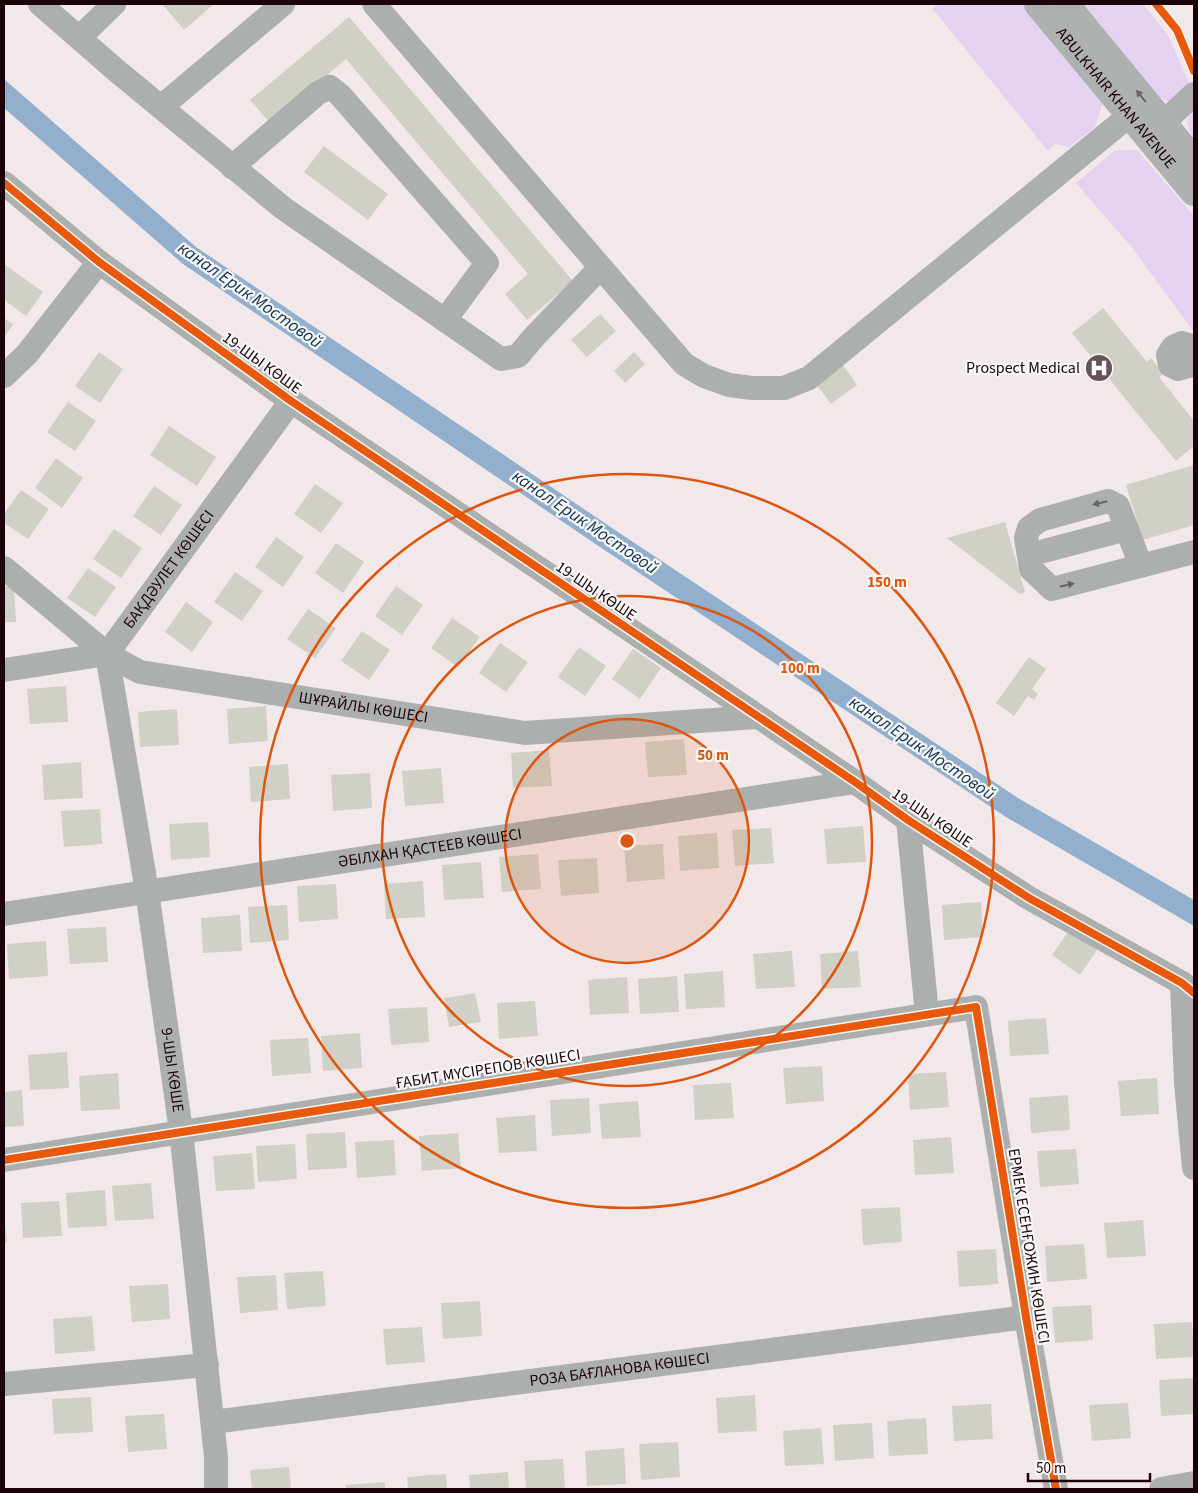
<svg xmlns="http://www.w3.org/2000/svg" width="1198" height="1493" font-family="'Source Sans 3',sans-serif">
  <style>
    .green { fill: #e5d2f0 }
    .water { fill: #92afcd }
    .building { fill: #d0d0c6 }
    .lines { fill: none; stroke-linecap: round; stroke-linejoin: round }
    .minor { stroke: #abb0ae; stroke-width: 24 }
    .major { stroke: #adb1b0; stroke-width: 28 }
    .cycleway-casing { stroke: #f7f7f7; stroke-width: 11 }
    .cycleway { stroke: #e8590c; stroke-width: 8 }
    .oneway { fill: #6c6365 }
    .oneway2 { fill: #6b6264 }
    .ring { fill: none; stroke: #de550c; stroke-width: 2.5 }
    .labels { text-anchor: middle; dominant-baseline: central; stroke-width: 4.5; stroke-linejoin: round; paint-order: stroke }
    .street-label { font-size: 16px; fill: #1d0309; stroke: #f7f7f7 }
    .poi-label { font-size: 16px; fill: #1d0309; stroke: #f7f7f7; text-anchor: end }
    .water-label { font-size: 18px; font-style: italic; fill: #10324f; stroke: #f7f7f7 }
    .centre { fill: #de550c; stroke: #f7f7f7; stroke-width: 2.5 }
    .ring-label { font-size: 15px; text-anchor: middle; font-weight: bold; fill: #de550c; stroke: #f7f7f7; stroke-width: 4.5; stroke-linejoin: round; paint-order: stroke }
  </style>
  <rect width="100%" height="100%" fill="#f2e8ea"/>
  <path class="green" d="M937 4H1026L1104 99 1095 127 1069 147 1055 144 1048 151 932 8Z
    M1083 4H1143L1168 35 1192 90 1168 102 1159 97Z
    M1194 111V138C1187 129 1184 119 1194 111Z
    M1137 150 1194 216V330L1193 331 1134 250 1076 183 1114 151Z"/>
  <path class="water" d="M4 79 196 247 609 526 1018 798 1194 900V926L1006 817 597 545 183 264 4 108Z"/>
  <path class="building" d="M165 4H214L184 30 163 5Z
    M349 17 573 281 527 320 505 294 528 274 346 59 270 123 250 100Z
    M324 146 388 194 368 220 304 172Z
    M4 264 43 292 26 316 4 300Z
    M1103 308 1147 362 1151 358 1164 374 1159 377 1194 421V446L1176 461 1072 333Z
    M600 314 616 331 587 357 571 340Z
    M4 318 13 324 4 338Z
    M99 352 123 369 100 403 75 386Z
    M634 352 645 364 625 383 614 371Z
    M843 365 857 385 831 404 816 384Z
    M68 402 96 421 75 451 47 432Z
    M169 426 216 457 197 486 150 455Z
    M56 458 83 478 62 508 35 488Z
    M1194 465V525L1143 540 1126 485Z
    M315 484 343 503 321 533 294 514Z
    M154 486 182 505 161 535 133 516Z
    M21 490 49 509 28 539 4 523V514Z
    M1005 522 1025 592 1020 594 947 538Z
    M114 529 142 548 121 578 93 559Z
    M276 537 304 557 283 587 255 567Z
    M336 543 364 562 343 593 315 573Z
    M88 568 116 587 95 617 67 598Z
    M235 572 263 591 242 621 214 602Z
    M14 586 16 622H4V587Z
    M396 586 423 605 402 635 375 616Z
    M186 602 213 622 192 652 165 632Z
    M308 609 336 628 315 658 287 639Z
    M452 618 480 637 458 667 431 648Z
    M362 631 390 650 369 680 341 661Z
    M500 643 528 662 506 692 479 673Z
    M579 647 606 666 585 696 558 677Z
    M633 649 661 668 640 699 612 679Z
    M1029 657 1046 669 1032 689 1038 694 1034 700 1028 696 1014 716 996 703Z
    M66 686 68 722 30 724 27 689Z
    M266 706 268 741 229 744 227 709Z
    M177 709 179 745 140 747 138 712Z
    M684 739 687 775 648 777 645 742Z
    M549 750 552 786 513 788 511 753Z
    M81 762 83 798 44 800 42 765Z
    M288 764 290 799 251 802 249 767Z
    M441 768 444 803 405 806 402 771Z
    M370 773 372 808 333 811 331 775Z
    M100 809 102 844 64 847 61 811Z
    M208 822 210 857 171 860 169 824Z
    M863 826 866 862 827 864 824 829Z
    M771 828 774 863 735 866 732 830Z
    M717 833 719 868 680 871 678 836Z
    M663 844 665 879 627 882 624 846Z
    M538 854 541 889 502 892 499 857Z
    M597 858 599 893 561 896 558 860Z
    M481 862 484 898 444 900 442 865Z
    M423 881 425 917 386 919 384 884Z
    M336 884 338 919 299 922 297 886Z
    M981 902 983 937 944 940 942 905Z
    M287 905 289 940 250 943 248 907Z
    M240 915 242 951 203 953 201 918Z
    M1073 925 1101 944 1080 975 1052 955Z
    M106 927 108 962 70 964 67 929Z
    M46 941 48 976 9 979 7 944Z
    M792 951 795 987 756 989 753 954Z
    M858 951 861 987 822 989 820 954Z
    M723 971 725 1007 686 1009 684 974Z
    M677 976 679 1012 640 1014 638 979Z
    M627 977 629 1013 590 1015 588 980Z
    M475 993 481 1022 449 1027 444 998Z
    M535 1001 538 1036 499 1039 497 1003Z
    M427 1007 429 1042 391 1045 388 1009Z
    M1046 1018 1049 1054 1010 1056 1008 1021Z
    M360 1033 362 1068 323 1071 321 1036Z
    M308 1038 311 1073 272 1076 270 1040Z
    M67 1052 69 1088 30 1090 28 1055Z
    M822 1066 824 1101 786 1104 783 1068Z
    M946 1072 949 1107 910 1110 908 1074Z
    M118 1073 120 1109 81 1111 79 1076Z
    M1157 1078 1159 1114 1121 1116 1118 1081Z
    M731 1083 734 1118 695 1120 693 1085Z
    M22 1090 24 1126 4 1127V1092Z
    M1068 1095 1070 1130 1031 1133 1029 1098Z
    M589 1098 591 1133 552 1136 550 1100Z
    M638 1101 641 1137 602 1139 599 1104Z
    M535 1115 537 1151 499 1153 496 1118Z
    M345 1132 347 1168 308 1170 306 1134Z
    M458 1133 461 1168 422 1171 419 1136Z
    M951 1137 954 1173 915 1175 913 1140Z
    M394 1140 396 1175 357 1178 355 1142Z
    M295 1144 297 1179 258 1182 256 1146Z
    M1076 1149 1079 1184 1040 1187 1037 1151Z
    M252 1153 255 1189 216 1191 213 1156Z
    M151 1183 154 1219 115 1221 112 1186Z
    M105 1190 107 1226 68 1228 66 1193Z
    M59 1201 62 1236 23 1238 21 1203Z
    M900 1207 902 1242 863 1245 861 1209Z
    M1143 1220 1146 1256 1107 1258 1104 1223Z
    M4 1224H5L7 1243H4Z
    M1084 1244 1087 1279 1047 1282 1045 1246Z
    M996 1249 998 1284 959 1287 957 1251Z
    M323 1271 326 1306 287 1309 284 1273Z
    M276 1275 278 1310 240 1313 237 1277Z
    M168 1284 170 1319 132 1322 129 1286Z
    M480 1301 482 1336 443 1339 441 1303Z
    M1091 1305 1093 1340 1055 1343 1052 1307Z
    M92 1316 95 1351 55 1354 53 1319Z
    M1192 1322 1194 1357 1156 1359 1154 1324Z
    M422 1327 425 1362 386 1365 383 1329Z
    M1194 1378V1414L1161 1416 1159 1380Z
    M755 1395 757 1431 718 1433 716 1398Z
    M91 1397 93 1432 54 1434 52 1399Z
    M1128 1403 1131 1438 1092 1441 1089 1405Z
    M991 1404 993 1439 954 1441 952 1406Z
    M164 1414 167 1449 128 1452 125 1416Z
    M926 1418 928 1454 889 1456 887 1421Z
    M872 1423 874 1458 835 1461 833 1425Z
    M821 1428 824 1464 785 1466 783 1431Z
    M678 1442 680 1477 641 1480 639 1444Z
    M624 1448 626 1484 587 1486 585 1451Z
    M563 1459 565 1489H526L524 1461Z
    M289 1467 291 1489H252L250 1470Z
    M508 1472 509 1489H470L469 1475Z
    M446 1474 447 1489H408L407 1477Z
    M385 1482V1489H346V1485Z"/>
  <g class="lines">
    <g class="minor">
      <path d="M40 4 117 71 283 208 501 359 518 356 533 338 600 268"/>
      <path d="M374 4 684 364 704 376 729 385 752 388H784L809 378 1130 115"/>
      <path d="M79 38 114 4"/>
      <path d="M161 107 283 4"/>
      <path d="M1163 123 1194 94"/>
      <path d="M232 167 318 93 330 87 340 95 487 263 445 320"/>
      <path d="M4 183 99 262 291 401 855 782 908 820 1029 898 1182 983 1194 993"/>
      <path d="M1182 343 1192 346 1194 356 1189 366 1178 369 1170 365 1168 355 1173 347Z"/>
      <path d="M4 376 27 354 99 262"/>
      <path d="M1029 555 1127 529"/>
      <path d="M1141 566 1118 506 1108 501 1040 520 1029 528 1026 538 1031 569 1052 589 1194 552"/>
      <path id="s1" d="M4 568 107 654 140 672 525 733 757 717"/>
      <path id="s2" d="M107 654 147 891 181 1131 216 1457V1489"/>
      <path id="s3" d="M4 670 107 654 291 401"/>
      <path d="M908 820 927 1014"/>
      <path id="s4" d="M4 914 855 782"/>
      <path d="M1182 983 1186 1083 1194 1168"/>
      <path d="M4 1160 976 1007 1026 1317 1056 1489"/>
      <path d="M4 1384 207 1365"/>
      <path id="s5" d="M213 1422 1026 1317"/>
      <path d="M1161 1489 1194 1483"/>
    </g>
    <g class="major">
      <path id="s6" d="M1038 4 1194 192"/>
      <path d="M1065 4 1194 161"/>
    </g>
    <defs>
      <path id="cycleway" d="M1156 4 1177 30 1194 71
        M4 183 99 262 291 401 855 782 908 820 1029 898 1182 983 1194 993
        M4 1160 976 1007 1026 1317 1056 1489"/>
    </defs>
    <use href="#cycleway" class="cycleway-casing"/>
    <use href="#cycleway" class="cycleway"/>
  </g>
  <defs><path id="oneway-solid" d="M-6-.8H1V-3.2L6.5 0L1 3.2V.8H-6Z" transform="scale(1.25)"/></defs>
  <use class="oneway" href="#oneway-solid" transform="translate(1141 96) rotate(-129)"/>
  <g class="oneway2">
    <use href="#oneway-solid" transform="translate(1100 503) rotate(167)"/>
    <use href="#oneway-solid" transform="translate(1067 585) rotate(-14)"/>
  </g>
  <circle cx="627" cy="841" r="122" fill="#de550c" fill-opacity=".12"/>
  <g class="ring">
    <circle cx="627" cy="841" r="122"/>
    <circle cx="627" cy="841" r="245"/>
    <circle cx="627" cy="841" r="367"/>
  </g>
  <defs>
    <symbol id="hospital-disc" viewBox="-11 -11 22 22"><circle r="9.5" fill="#685358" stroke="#f7f7f7"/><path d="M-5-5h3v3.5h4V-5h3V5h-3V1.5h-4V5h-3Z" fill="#fff"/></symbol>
  </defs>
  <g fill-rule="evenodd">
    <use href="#hospital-disc" x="1083" y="352" width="32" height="32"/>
  </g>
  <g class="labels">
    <g class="street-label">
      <text stroke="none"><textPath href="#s6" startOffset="122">ABULKHAIR KHAN AVENUE</textPath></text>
      <text transform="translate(262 363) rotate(36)">19-ШЫ КӨШЕ</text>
      <text stroke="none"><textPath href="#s3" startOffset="209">БАҚДӘУЛЕТ КӨШЕСI</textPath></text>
      <text transform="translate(596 591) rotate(34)">19-ШЫ КӨШЕ</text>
      <text stroke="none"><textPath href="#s1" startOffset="398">ШҰРАЙЛЫ КӨШЕСІ</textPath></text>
      <text transform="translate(932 818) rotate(34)">19-ШЫ КӨШЕ</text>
      <text stroke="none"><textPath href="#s4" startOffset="431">ӘБІЛХАН ҚАСТЕЕВ КӨШЕСI</textPath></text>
      <text transform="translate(488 1069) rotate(-9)">ҒАБИТ МҮСІРЕПОВ КӨШЕСI</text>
      <text stroke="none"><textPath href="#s2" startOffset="421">9-ШЫ КӨШЕ</textPath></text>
      <text transform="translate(1029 1246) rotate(81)">ЕРМЕК ЕСЕНҒОЖИН КӨШЕСІ</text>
      <text stroke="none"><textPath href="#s5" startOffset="410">РОЗА БАҒЛАНОВА КӨШЕСI</textPath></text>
    </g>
    <g class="poi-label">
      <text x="1080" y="368">Prospect Medical</text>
    </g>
    <g class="water-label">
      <text transform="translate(250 295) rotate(35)">канал Ерик Мостовой</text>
      <text transform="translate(585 522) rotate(34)">канал Ерик Мостовой</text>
      <text transform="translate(922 748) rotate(34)">канал Ерик Мостовой</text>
    </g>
  </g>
  <circle cx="627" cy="841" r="8" class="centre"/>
  <g class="ring-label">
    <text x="887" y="587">150 m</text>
    <text x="800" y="673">100 m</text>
    <text x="713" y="760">50 m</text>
  </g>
  <rect width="1198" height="1493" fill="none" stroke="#1d0309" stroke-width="10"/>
  <path d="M1028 1473v8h122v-8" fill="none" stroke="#1d0309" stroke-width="2.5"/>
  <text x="1036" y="1473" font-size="15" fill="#1d0309" stroke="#f7f7f7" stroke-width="4" paint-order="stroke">50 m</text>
</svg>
